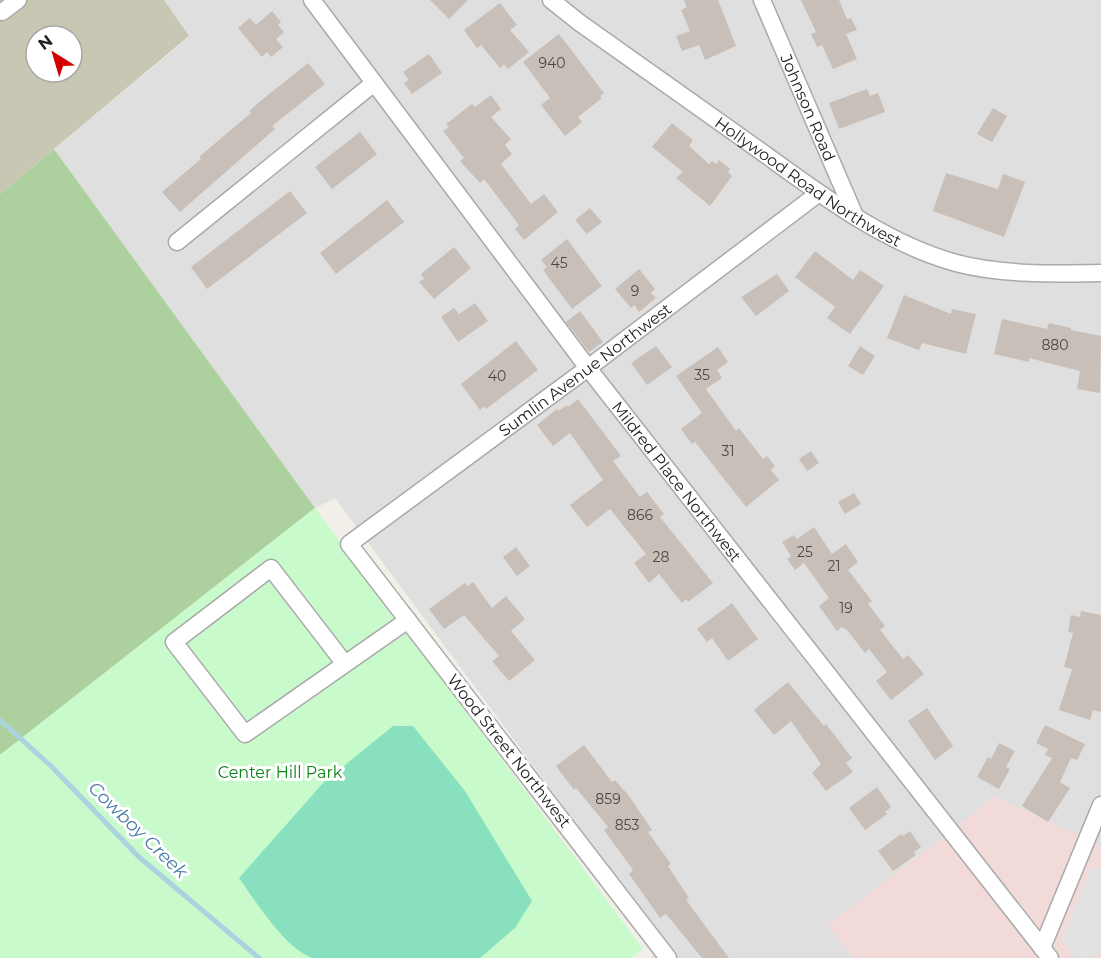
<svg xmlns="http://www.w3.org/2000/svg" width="1101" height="958" font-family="Montserrat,sans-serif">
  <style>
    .residential { fill: #e0dfdf }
    .commercial { fill: #f2dad9 }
    .construction { fill: #c7c7b4; fill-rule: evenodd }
    .forest { fill: #add19e }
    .park { fill: #c8facc }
    .pitch { fill: #88e0be }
    .parking { fill: #e2e2e2 }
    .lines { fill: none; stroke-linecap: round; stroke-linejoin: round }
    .stream { stroke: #aad3df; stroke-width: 5 }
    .building { fill: #c7bfb8 }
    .minor-casing { stroke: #a9a9a9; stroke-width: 19 }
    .minor { stroke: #fff; stroke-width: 16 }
    .labels { text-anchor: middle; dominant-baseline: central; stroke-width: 6; stroke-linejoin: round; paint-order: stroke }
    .number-label { font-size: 14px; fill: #4b4948 }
    .street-label { font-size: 16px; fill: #222; stroke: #fff }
    .park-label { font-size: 16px; fill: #0c8416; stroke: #fff }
    .water-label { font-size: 18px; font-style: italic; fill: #4a7aab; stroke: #fff }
  </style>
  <rect width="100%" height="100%" fill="#f2efe9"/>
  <path class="residential" d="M164 0H1101V846L995 797 829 925 854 958H650L666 945 335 498 315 508 54 149 189 37Z"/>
  <path class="commercial" d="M995 797 1101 846V958H854L828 925Z"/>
  <path class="construction" d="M0 0H164L189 36 0 194ZM36 36H72V72H36Z"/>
  <path class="forest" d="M54 149 315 508 0 755V194Z"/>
  <path class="park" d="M315 508 643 949 632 958H0V755Z"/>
  <path class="pitch" d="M393 726H413L465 791 532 901 515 928 480 958H312C285 948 256 902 239 878L324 782Z"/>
  <path class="parking" d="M1092 866 1101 869V951L1092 958H1075L1061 939Z"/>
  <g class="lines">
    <path class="stream" d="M0 720 51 766 139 857 259 958"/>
  </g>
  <path class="building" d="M430 0H468L449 19Z
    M684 0H718L736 46 705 60 699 45 682 51 676 36 690 31 681 10 687 7Z
    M801 0H839L847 19 851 18 857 30 846 34 857 59 833 69 822 45 817 47 811 34 816 32Z
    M500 3 517 25 510 30 529 52 508 69 504 64 500 68 481 45 477 48 464 30Z
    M272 11 281 22 278 25 284 32 276 39 283 47 271 57 267 52 262 57 238 28 250 18 256 25Z
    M559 34 604 93 600 96 602 98 578 117 582 122 565 136 541 105 550 98 523 62Z
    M429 54 442 73 412 94 404 83 409 80 403 72Z
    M308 63 325 84 272 126 275 129 180 212 162 192 201 159 199 157 251 113 249 111 263 99Z
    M867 89 870 96 878 93 885 112 839 129 829 103Z
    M491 95 501 109 491 117 511 139 505 145 512 154 501 164 531 204 544 194 558 212 524 240 515 229 519 225 484 179 480 183 460 161 464 158 443 131 449 127 446 124 472 104 475 107Z
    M993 108 1007 116 992 142 977 134Z
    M672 123 693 140 689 146 709 164 712 161 716 164 719 160 730 169 728 172 732 176 710 206 676 178 683 172 652 147Z
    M360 132 377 154 332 189 315 167Z
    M946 173 998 189 1003 174 1025 182 1004 237 933 211Z
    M290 191 307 213 207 289 191 267Z
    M387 200 404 222 336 274 320 253Z
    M590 208 602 222 587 234 575 220Z
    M567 239 602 286 572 309 543 270 547 267 541 260Z
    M454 247 471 268 434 299 419 282 424 279 421 274Z
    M815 251 853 280 860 270 884 286 850 334 827 318 835 307 795 277Z
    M639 269 655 289 651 293 656 298 639 312 634 305 631 308 615 289Z
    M777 274 789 291 756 316 741 297Z
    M904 295 951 314 952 309 976 314 966 354 922 343 919 350 887 338Z
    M475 303 488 321 458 342 441 317 454 308 459 314Z
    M580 311 603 342 589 352 566 322Z
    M1002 319 1047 329 1049 323 1071 328V330L1101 336 1100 393 1077 389 1080 371 1029 358V362L994 354Z
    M516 341 538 370 486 409 484 406 480 410 461 384Z
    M656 346 672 367 647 385 631 363Z
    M860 346 875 356 863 375 848 366Z
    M718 347 728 362 717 370 722 378 706 389 736 431 739 428 763 459 767 456 775 466 771 470 779 480 746 507 695 442 692 444 681 429 702 413 676 376Z
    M578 399 621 456 613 461 640 497 647 492 664 514 660 517 713 583 688 602 686 599 682 603 659 574 649 583 634 563 646 554 610 509 587 527 570 505 603 480 570 433 553 446 537 425 557 409 558 411 567 405 568 407Z
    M811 451 819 463 807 471 799 459Z
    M854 493 861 504 845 514 838 502Z
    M814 527 832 554 846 544 858 562 848 570 872 601 868 604 885 626 880 630 903 659 908 655 924 674 891 700 876 681 887 672 869 649 865 653 847 630 842 627 837 631 819 606 829 598 804 563 795 570 787 559 791 556 782 542 794 535 797 539Z
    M516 547 530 566 517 576 503 557Z
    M473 582 492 608 506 596 525 619 511 631 535 660 509 681 492 661 499 656 464 615 444 629 429 609 465 583 468 586Z
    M732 603 758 639 728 661 712 638 707 642 697 629Z
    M1081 611 1101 615V712L1093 710 1090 720 1059 710 1072 669 1064 667 1073 633 1068 632 1071 615 1080 617Z
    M788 682 824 726 826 724 852 758 846 763 853 772 826 791 812 773 821 764 791 721 774 735 754 710Z
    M927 708 953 746 935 760 908 721Z
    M1045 725 1085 744 1077 760 1071 758 1060 782 1070 788 1048 822 1022 806 1052 758 1045 755 1048 749 1036 743Z
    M999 743 1015 751 1006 767 1010 769 999 789 977 777 988 757 991 759Z
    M584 745 612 782 615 780 629 796 652 830 648 832 671 864 668 866 689 898 686 900 729 958H702L666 914 660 918 629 874 633 870 604 830 608 827 576 788 574 790 556 766Z
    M877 787 891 807 885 812 887 814 865 830 849 808Z
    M910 831 921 847 914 852 916 855 893 871 878 851 901 834 903 836Z"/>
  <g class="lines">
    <defs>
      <g id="minor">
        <path id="s1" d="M312 0 588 368 1050 958"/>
        <path id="s2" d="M551 0 580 23C640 65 699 108 759 150 819 193 883 243 956 263 1002 275 1053 274 1101 273"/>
        <path id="s3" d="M762 0 855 216"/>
        <path d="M2 12 18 0"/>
        <path d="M177 242 374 83"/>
        <path d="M345 664 271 568 174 642 245 734 408 620"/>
        <path d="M1042 948 1101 805"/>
        <path id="s4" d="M668 958 349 544 588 368 819 193"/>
      </g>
    </defs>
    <use href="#minor" class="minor-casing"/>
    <use href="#minor" class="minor"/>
  </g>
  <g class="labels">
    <g class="number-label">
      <text x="552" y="63">940</text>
      <text x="559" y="263">45</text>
      <text x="635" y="291">9</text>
      <text x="1055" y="345">880</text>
      <text x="702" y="375">35</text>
      <text x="497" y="376">40</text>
      <text x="728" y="451">31</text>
      <text x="640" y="515">866</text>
      <text x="805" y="552">25</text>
      <text x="661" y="557">28</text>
      <text x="834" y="566">21</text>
      <text x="846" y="608">19</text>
      <text x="608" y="799">859</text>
      <text x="627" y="825">853</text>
    </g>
    <g class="street-label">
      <text stroke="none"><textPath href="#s3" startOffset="117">Johnson Road</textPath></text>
      <text stroke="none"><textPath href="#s2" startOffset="315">Hollywood Road Northwest</textPath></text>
      <text stroke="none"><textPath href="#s4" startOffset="816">Sumlin Avenue Northwest</textPath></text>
      <text stroke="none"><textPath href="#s1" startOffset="604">Mildred Place Northwest</textPath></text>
      <text transform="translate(509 751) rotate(52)">Wood Street Northwest</text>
    </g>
    <g class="park-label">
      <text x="280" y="772">Center Hill Park</text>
    </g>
    <g class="water-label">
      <text transform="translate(138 830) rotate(44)">Cowboy Creek</text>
    </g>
  </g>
  <g transform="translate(54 54) rotate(323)"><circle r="28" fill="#ffffff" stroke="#a7a7a7" stroke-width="1.5"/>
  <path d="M0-4.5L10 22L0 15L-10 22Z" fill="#d40000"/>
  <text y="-9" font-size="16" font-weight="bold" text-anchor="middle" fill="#222222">N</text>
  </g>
</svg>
